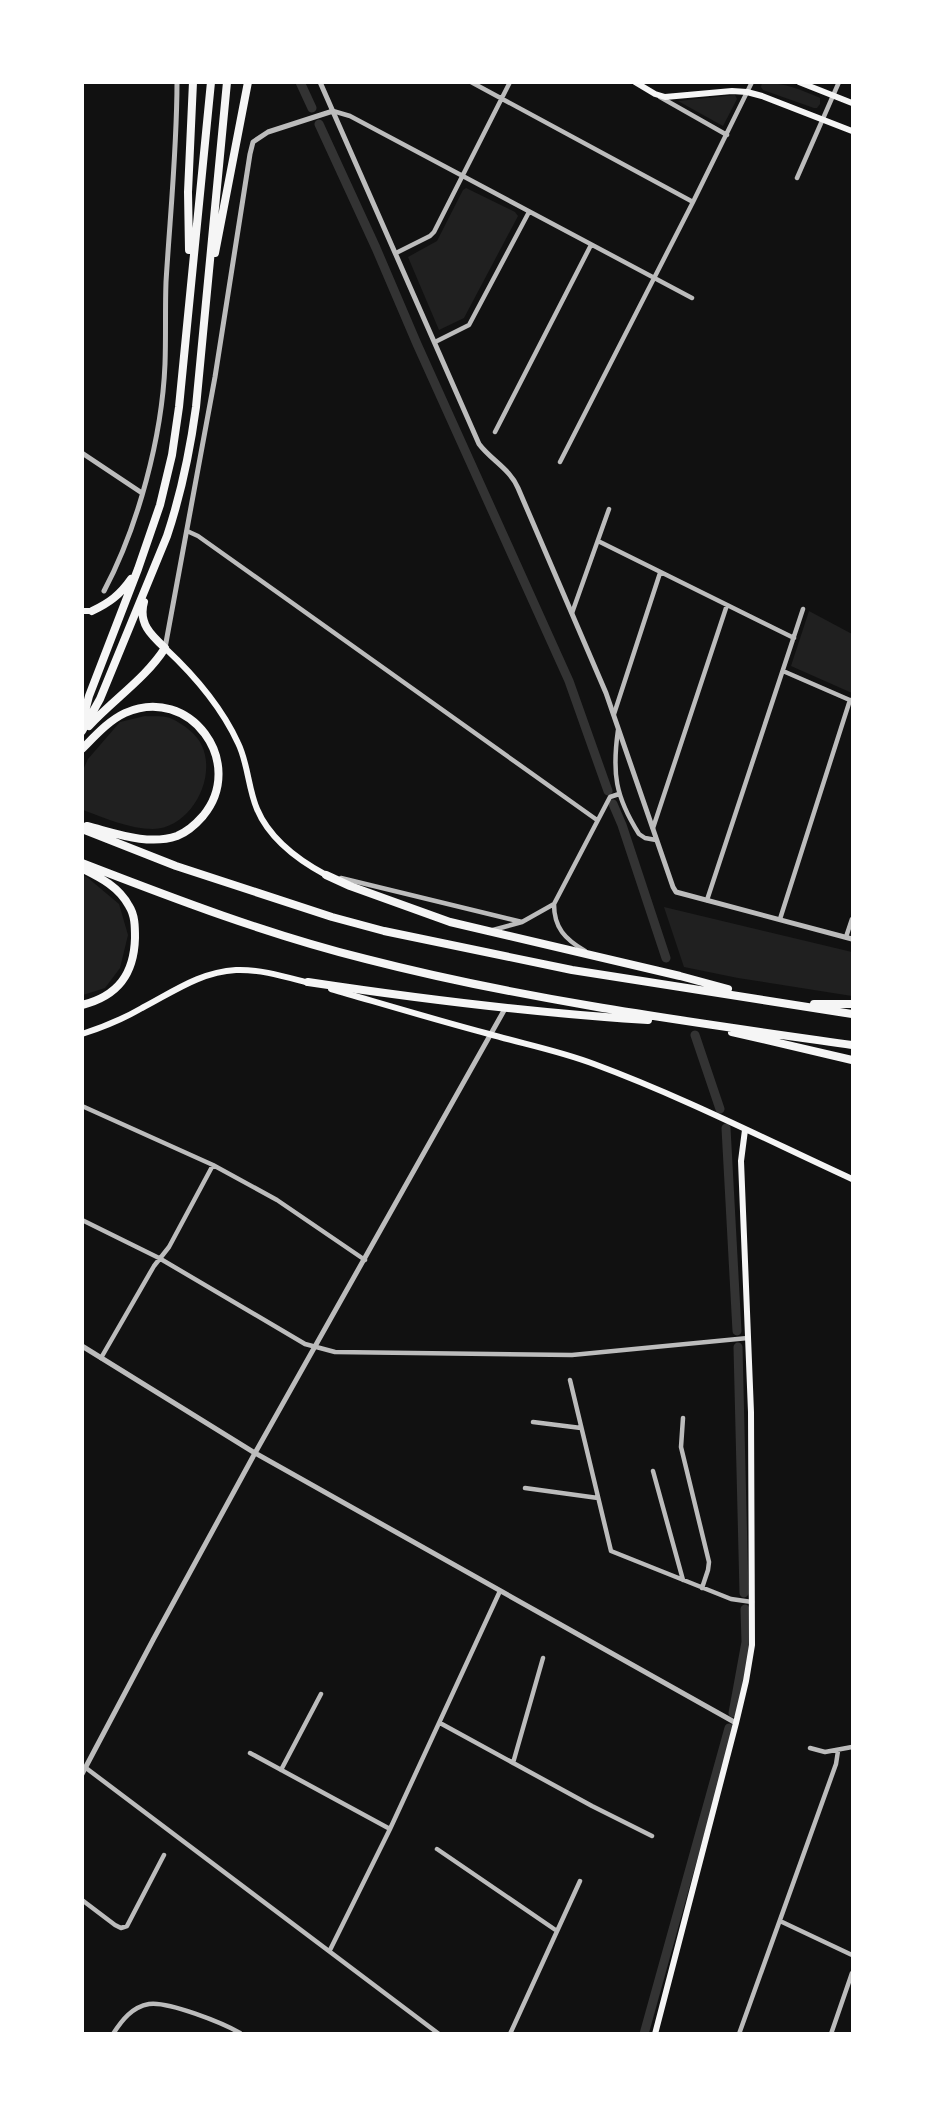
<svg xmlns="http://www.w3.org/2000/svg" width="935" height="2116" font-family="Poppins,sans-serif">
  <style>
    .green { fill: #202020 }
    .lines { fill: none; stroke-linecap: round; stroke-linejoin: round }
    .canal { stroke: #333; stroke-width: 9 }
    .minor { stroke: #bcbcbc; stroke-width: 4.5 }
    .tertiary { stroke: #bcbcbc; stroke-width: 5 }
    .secondary { stroke: #f5f5f5; stroke-width: 6 }
    .motorway { stroke: #f5f5f5; stroke-width: 8 }
  </style>
  <rect width="100%" height="100%" fill="#111"/>
  <path class="green" d="M762 83C783 82 799 89 818 97L820 98V104L817 108H814L763 90 761 87Z
    M735 95 737 99 723 126 678 101Z
    M466 188 515 212 518 216 464 318 439 330 408 257 437 241 463 190Z
    M809 611 852 634V693L791 666Z
    M145 716C153 717 165 715 172 719 183 724 197 734 202 746 217 779 190 828 153 829 130 829 104 818 83 810V770L88 759 120 722Z
    M83 875 88 878 119 904 128 935 120 968 105 988 83 995Z
    M664 907 852 952V996L738 978 684 967Z"/>
  <g class="lines">
    <path class="canal" d="M300 82 312 108
      M319 124 376 248 417 344 569 681 608 791
      M613 804 622 825 666 958
      M695 1035 720 1109
      M726 1128 737 1331
      M738 1347 744 1593
      M733 1713 746 1642 745 1609
      M644 2034 729 1728"/>
    <path class="minor" d="M471 82 693 202
      M660 97 727 135
      M333 111 350 116 692 298
      M797 178 839 82
      M396 253 430 236 434 232 510 82
      M435 342 469 325 529 212
      M495 432 591 245
      M560 462 693 202 752 82
      M187 531 198 536 597 820
      M598 541 794 638
      M572 613 609 509
      M783 671 852 701
      M614 714 660 573
      M618 730C612 773 615 796 639 834L645 838 656 840
      M653 828 727 605
      M341 878 522 922
      M707 900 803 609
      M780 919 850 700
      M493 930 522 922 554 904
      M846 937 852 919
      M585 951C565 939 554 928 554 904L610 797 619 794
      M82 1106 213 1165 277 1200 365 1260
      M82 1220 159 1258 305 1344 335 1352 572 1355 748 1338
      M101 1358 154 1266 169 1247 213 1165
      M570 1380 611 1551 731 1599 752 1602
      M683 1418 681 1447 709 1562 708 1570 702 1588
      M533 1422 581 1428
      M653 1471 683 1580
      M525 1488 598 1498
      M440 1723 592 1806 652 1836
      M810 1748 825 1752 852 1747
      M250 1753 390 1829
      M513 1763 543 1658
      M86 1768 439 2034
      M281 1770 321 1694
      M437 1849 557 1931
      M82 1900 115 1925 121 1928 127 1926 164 1855
      M780 1921 852 1955
      M330 1950 390 1829 500 1591
      M113 2034C122 2020 132 2007 149 2004 168 2001 223 2023 240 2033
      M510 2034 580 1881
      M739 2034 836 1764 838 1751
      M831 2034 852 1973"/>
    <path class="tertiary" d="M320 82 479 444C491 460 510 469 518 488L606 693 673 887 676 892 852 939
      M82 453 142 493
      M104 591C138 527 162 437 165 364 166 337 165 309 166 282 170 216 177 149 177 82
      M165 648 215 377 250 154 253 142 268 132 333 111
      M82 1346 255 1453 736 1723
      M82 1774 153 1640 255 1453 506 1007"/>
    <path class="secondary" d="M635 82 655 94 665 97 732 91 747 92 762 96 852 131
      M799 82 852 103
      M82 611H92
      M165 648C194 675 221 706 238 743 248 763 248 788 257 809 270 840 298 860 326 875
      M331 989C383 1004 436 1020 489 1034 524 1044 560 1051 594 1064 683 1097 767 1140 852 1179
      M82 1034C104 1027 123 1019 142 1008 173 992 200 972 236 970 261 969 286 977 309 983
      M655 2034 736 1723 746 1681 752 1645 751 1412 741 1161 745 1130"/>
    <path class="motorway" d="M189 250 188 192 193 82
      M215 253 248 82
      M92 611C109 603 120 595 131 579
      M82 723 89 696 138 569 160 505 172 455 179 407 211 82
      M89 726C114 699 146 678 165 648 151 635 138 623 144 602
      M82 731 100 699 167 536C181 494 190 451 196 407L227 82
      M82 749C95 736 108 721 125 713 190 684 247 763 203 816 196 824 187 832 177 836 148 846 115 833 87 826
      M82 829 176 866 332 917 384 931 572 970 852 1014
      M82 863C175 899 269 935 366 959 525 1000 690 1022 852 1045
      M326 875 350 886 450 922 680 976 728 989
      M308 982C421 999 534 1013 648 1020
      M814 1004H852
      M82 1005C118 996 134 974 135 938 135 927 135 915 129 906 119 887 101 878 83 869
      M732 1032 852 1060"/>
  </g>
  <rect width="935" height="2116" fill="none" stroke="#ffffff" stroke-width="168"/>
</svg>
